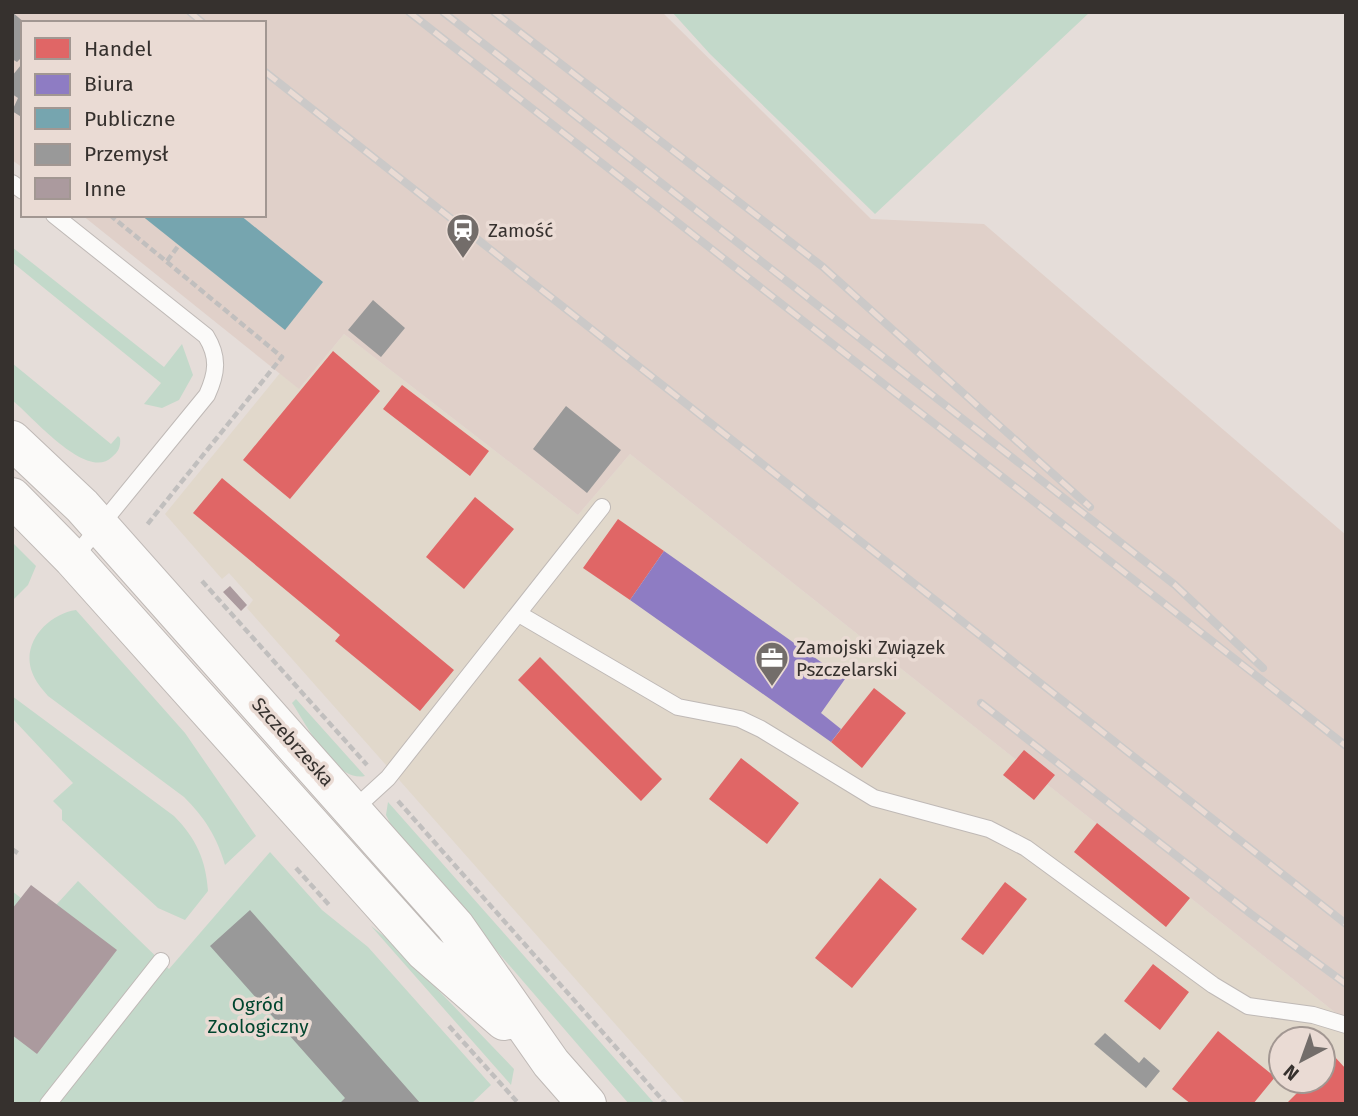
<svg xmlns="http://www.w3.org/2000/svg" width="1358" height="1116" font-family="'Fira Sans',sans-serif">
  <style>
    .commercial { fill: #e1d8cb; fill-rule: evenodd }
    .built { fill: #e0d0c9 }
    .green { fill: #c3d9ca }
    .shops { fill: #e06666 }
    .offices { fill: #8e7cc3 }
    .public { fill: #76a5af }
    .industry { fill: #999 }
    .building { fill: #ab9a9e }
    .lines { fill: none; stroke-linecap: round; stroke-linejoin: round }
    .service-casing { stroke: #bfb9b6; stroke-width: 18 }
    .tertiary-casing { stroke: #bfb9b6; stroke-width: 40 }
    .path { stroke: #c1bfbe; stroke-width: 4.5; stroke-dasharray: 7 3.5; stroke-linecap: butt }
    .service { stroke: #fbfaf9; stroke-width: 16 }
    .tertiary { stroke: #fbfaf9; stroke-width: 38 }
    .rail-casing { stroke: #cbc9c8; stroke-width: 8 }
    .rail { stroke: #eadbd4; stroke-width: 5; stroke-dasharray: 16; stroke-linecap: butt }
    .labels { text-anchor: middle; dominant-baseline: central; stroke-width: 7; stroke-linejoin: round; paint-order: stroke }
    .poi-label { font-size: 19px; fill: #36312e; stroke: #eadbd4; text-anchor: start }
    .street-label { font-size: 19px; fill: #36312e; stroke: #eadbd4 }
    .park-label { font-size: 19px; fill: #00452e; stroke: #eadbd4 }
  </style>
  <rect width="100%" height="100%" fill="#e5ddd9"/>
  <path class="commercial" d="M344 334 578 515 630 454 1346 1021V1104H686L247 608 253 600 229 573 222 579 165 514 280 373 300 388ZM1281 1039H1323V1081H1281Z"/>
  <path class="built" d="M12 12H662L871 219 984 224 1346 535V1021L630 454 578 515 344 334 299 389 82 215H264V23H23V168L12 160Z"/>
  <path class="green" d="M672 12H1090L875 214 710 54Z
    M12 247 164 367 182 344 193 375 179 400 162 408 144 404 161 383 12 262Z
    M12 363 111 444 118 436 120 438C121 447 118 452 112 457 87 482 32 416 12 400Z
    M12 542 36 566 28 585 12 601Z
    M76 610 185 733 256 836 225 865C217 837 205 818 184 797L48 696C42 689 35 681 32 672 21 643 48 614 76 610Z
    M12 696 174 816C196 838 206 860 208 891L185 920 158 908 62 820V810L53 801 73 783 12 718Z
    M296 699 365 776C335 783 307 725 292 703Z
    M388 802 655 1104H629L395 833 386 815Z
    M270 852 322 910 368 947 491 1085 471 1104H12V891L45 917 78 881 169 969Z
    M371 926 393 943 514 1069 511 1085Z"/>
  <path class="shops" d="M333 351 380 391 290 499 243 460Z
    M402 385 489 451 470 476 383 409Z
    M222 478 454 670 420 711 335 641 340 635 193 513Z
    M475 497 514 529 464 589 426 557Z
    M618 519 664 551 630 600 583 568Z
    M540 657 662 779 641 801 518 680Z
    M874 688 906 713 862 768 831 742Z
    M1024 750 1055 775 1034 800 1003 775Z
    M741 758 799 803 767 844 709 799Z
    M1097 823 1190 898 1166 927 1074 852Z
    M880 878 917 909 852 988 815 958Z
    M1005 882 1027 899 983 955 961 939Z
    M1153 964 1189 992 1160 1030 1124 1001Z
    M1218 1031 1275 1077 1253 1104H1191L1172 1089Z
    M1334 1056 1346 1069V1104H1286L1309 1081H1323V1067Z"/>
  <path class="offices" d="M664 551 845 679 821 713 841 729 831 742 630 600Z"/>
  <path class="public" d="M141 215H240L323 282 285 330Z"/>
  <path class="industry" d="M12 12 25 23H23V56L17 62 12 59Z
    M21 65 23 66V118L12 111 18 98 12 94V76Z
    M373 300 405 328 381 357 348 330Z
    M566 406 621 450 587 493 533 449Z
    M250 910 421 1104H339L345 1098 210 946Z
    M1105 1033 1139 1063 1144 1057 1160 1071 1146 1088 1094 1044Z"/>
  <path class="building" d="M230 586 247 605 241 611 223 592Z
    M31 885 117 950 37 1054 12 1035V909Z"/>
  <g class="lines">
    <defs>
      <path id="service" d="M12 183 23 191
        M54 215 206 336C219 357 217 373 207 395L73 559
        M519 614 678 707 740 719 761 729 874 798 989 829 1026 848 1213 985 1248 1006 1313 1015 1346 1025
        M353 810 388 778 602 507
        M48 1104 161 961"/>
      <path id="tertiary" d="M12 440 82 506 455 926 551 1063 587 1104
        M12 497 73 559 425 952 504 1021"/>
    </defs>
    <use href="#service" class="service-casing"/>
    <use href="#tertiary" class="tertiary-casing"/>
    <path class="path" d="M110 215 282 357 146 526
      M167 261 179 245
      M202 581 367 765
      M398 801 666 1104
      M12 849 19 854
      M296 868 330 906
      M449 1026 519 1104"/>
    <use href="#service" class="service"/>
    <use href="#tertiary" class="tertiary"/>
    <defs>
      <path id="rail" d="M190 12 203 23
        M409 12 1346 746
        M443 12 1175 585 1263 668
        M494 12 823 267 1090 507
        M264 71 1346 924
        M981 703 1251 914 1346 984"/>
    </defs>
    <use href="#rail" class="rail-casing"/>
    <use href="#rail" class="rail"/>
  </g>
  <defs>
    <symbol id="station-pin" viewBox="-11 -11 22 30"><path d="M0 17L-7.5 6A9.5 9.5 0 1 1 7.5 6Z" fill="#736d6a" stroke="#eadbd4"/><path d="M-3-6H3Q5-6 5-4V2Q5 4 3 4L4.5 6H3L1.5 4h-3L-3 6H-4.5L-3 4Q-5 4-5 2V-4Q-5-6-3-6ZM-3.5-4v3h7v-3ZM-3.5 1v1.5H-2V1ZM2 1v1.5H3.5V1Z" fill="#fff"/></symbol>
    <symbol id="office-pin" viewBox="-11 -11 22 30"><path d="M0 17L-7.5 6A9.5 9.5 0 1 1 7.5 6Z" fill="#736d6a" stroke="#eadbd4"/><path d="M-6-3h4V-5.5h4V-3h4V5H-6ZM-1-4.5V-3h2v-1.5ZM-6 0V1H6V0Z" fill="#fff"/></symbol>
  </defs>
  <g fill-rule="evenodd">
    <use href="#station-pin" x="444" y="211" width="38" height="52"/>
    <use href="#office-pin" x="753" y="639" width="38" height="52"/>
  </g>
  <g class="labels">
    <g class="poi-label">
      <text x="488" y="230">Zamość</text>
      <text x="796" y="647">Zamojski Związek<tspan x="796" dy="22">Pszczelarski</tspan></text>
    </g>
    <g class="street-label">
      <text transform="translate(293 742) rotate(48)">Szczebrzeska</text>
    </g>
    <g class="park-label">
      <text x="258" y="1004">Ogród<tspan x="258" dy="22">Zoologiczny</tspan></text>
    </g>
  </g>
  <rect width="1358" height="1116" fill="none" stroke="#36312e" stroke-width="28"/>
  <rect x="21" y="21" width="245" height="196" fill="#eadbd4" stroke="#a29792" stroke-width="2"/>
  <rect x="35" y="38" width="35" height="21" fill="#e06666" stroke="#a29792" stroke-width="2"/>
  <text x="84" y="56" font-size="21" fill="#36312e">Handel</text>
  <rect x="35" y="74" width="35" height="21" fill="#8e7cc3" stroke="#a29792" stroke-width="2"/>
  <text x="84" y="91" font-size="21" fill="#36312e">Biura</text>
  <rect x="35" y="108" width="35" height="21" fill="#76a5af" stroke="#a29792" stroke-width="2"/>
  <text x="84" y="126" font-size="21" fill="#36312e">Publiczne</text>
  <rect x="35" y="144" width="35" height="21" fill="#999999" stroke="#a29792" stroke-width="2"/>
  <text x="84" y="161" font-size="21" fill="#36312e">Przemysł</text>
  <rect x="35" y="178" width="35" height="21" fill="#ab9a9e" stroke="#a29792" stroke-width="2"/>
  <text x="84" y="196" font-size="21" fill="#36312e">Inne</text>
  <g transform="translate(1302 1060) rotate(221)"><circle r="33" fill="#eadbd4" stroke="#a29792" stroke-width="2"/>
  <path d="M0-5L12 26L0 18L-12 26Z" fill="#736d6a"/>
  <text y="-10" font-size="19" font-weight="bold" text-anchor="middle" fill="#36312e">N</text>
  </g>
</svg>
